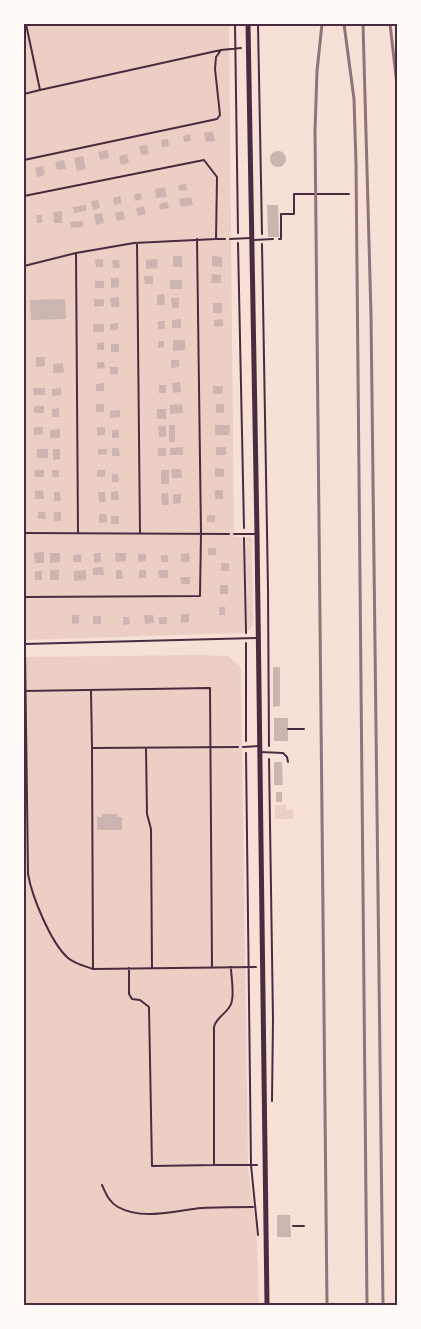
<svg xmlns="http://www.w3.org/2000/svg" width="421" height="1329" font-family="Signika,sans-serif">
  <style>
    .green { fill: #ebcfc5 }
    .building { fill: #ccb4b1 }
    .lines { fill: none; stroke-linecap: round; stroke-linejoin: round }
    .path { stroke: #4a2c40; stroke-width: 2 }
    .service { stroke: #4a2c40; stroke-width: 2 }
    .tertiary { stroke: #4a2c40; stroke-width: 5 }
    .rail { stroke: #8f747c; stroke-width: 3 }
    .neatline { fill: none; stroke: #4a2c40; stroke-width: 2 }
  </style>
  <rect width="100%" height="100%" fill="#f7e1d7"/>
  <path class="green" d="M24 24H229L234 537H243L244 633 24 640Z
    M246 537H250L252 539 253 620 252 627 247 631Z
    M200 655 228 656 241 667 248 1167 257 1238 259 1305H24V657Z
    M275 805H286V810H293V819H275Z"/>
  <path class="building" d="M213 131 215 141 206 142 204 133Z
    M190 134 191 141 184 142 183 136Z
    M168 139 169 146 162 147 161 140Z
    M147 145 149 154 141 155 139 146Z
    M108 150 109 158 100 160 98 152Z
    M270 159a8 8 0 1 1 16 0a8 8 0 1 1-16 0Z
    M127 154 129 163 121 165 119 156Z
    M83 156 86 169 77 171 74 158Z
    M64 160 66 169 57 170 55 162Z
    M43 166 45 175 37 177 35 168Z
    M186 184 187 190 179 191 178 185Z
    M165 187 167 197 156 198 155 189Z
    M141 193 142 199 135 201 134 194Z
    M120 196 122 203 114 205 113 198Z
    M191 197 193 205 181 207 179 199Z
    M98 200 100 208 93 210 91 201Z
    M167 202 169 208 160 210 159 204Z
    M86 205V211L74 213 73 207Z
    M267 205H278L279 237H268Z
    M144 206 146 214 138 216 136 208Z
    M62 211V223H54L53 212Z
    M123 211 125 219 117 221 115 213Z
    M102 213 104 223 96 225 94 214Z
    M36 215H42V223H37Z
    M83 221V227L71 228 70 222Z
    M173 256H182V267H173Z
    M212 256 222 257V267L212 266Z
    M95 259H103V267H96Z
    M157 259 158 268 146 269V260Z
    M112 260H119L120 268H113Z
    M212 274 221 275V283H211Z
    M144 276H153V284H145Z
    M111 278H119V287L111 288Z
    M170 280H182V289H170Z
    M95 281H104V288H95Z
    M164 294 165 305H157V295Z
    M119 297V307H111L110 298Z
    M171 298H179V308H172Z
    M65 299 66 319 31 320 30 300Z
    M94 299H104V306L94 307Z
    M213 303H222V313H213Z
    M181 319V328H172V320Z
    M223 319V326L214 327V320Z
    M158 321H165V329H158Z
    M118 323V330H110V324Z
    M93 324H104V332H93Z
    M173 340H185V350L173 351Z
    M158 341H164V347L158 348Z
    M104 342V350H97V343Z
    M111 344H119V352H111Z
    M36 357H45V366L36 367Z
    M171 360H179V367L171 368Z
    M97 362H104L105 368 97 369Z
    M63 363 64 373H53V364Z
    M110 367H118V374L110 375Z
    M180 382 181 392 173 393 172 383Z
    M104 383V391H96V384Z
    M159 385H166V393H159Z
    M213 386H223L222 394H213Z
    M33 388H45V395H34Z
    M61 388V395L52 396V389Z
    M96 404H104V412H96Z
    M182 404 183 413 170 414V405Z
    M216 404H224V413H216Z
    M34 406H44V413H34Z
    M59 408V417H52V409Z
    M157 409H166V419H157Z
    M120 410V417L110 418V411Z
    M169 425H175V442H169Z
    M215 425H230L229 435H215Z
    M158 426H166V437H159Z
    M34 427H43V434L34 435Z
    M97 427H105V435L97 436Z
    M60 429V438H50V430Z
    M112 430H119V438H112Z
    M183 447V455H170V448Z
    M216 447H226V455H216Z
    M112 448H119L120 456H112Z
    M158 448H166V456H158Z
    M37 449H48V458H37Z
    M53 449H60V459L53 460Z
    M98 449H107V454L98 455Z
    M215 468 224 469V477H215Z
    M171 469H181L182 478H172Z
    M34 470H44V477H35Z
    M52 470H59V477H53Z
    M97 470H105V477H97Z
    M161 470H169V484H161Z
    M112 474H118L119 482H112Z
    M43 490 44 499H35V491Z
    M215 490H223V499H215Z
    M118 491 119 500H111V492Z
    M54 492H60L61 501H54Z
    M98 492H105L106 502H99Z
    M168 493 169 505H162L161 494Z
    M173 494H181V503L173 504Z
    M38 512H45L46 519H38Z
    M54 512H61V521H54Z
    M99 514H106L107 522 99 523Z
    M207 515H215V522H207Z
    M111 516H119V524H111Z
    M208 548H216V555H208Z
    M44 552V563H35L34 553Z
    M50 553H60V562L50 563Z
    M94 553H101V562L94 563Z
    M115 553H126V561L116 562Z
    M189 553 190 562H181V554Z
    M81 554V562H73V555Z
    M138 554H146V561L138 562Z
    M161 555H168V562H161Z
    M221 563H229V571H221Z
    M103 567 104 575H93V568Z
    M50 570H59V580H50Z
    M86 570V580L74 581V571Z
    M116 570H122L123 579H116Z
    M139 570H146V578H139Z
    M158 570H168V578H159Z
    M35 571H42V580H35Z
    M180 577H190V584H181Z
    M220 585H228V594H220Z
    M219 607H225V615H219Z
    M181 614H189V622L181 623Z
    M72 615H79V623L72 624Z
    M144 615H153L154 623 145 624Z
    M93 616H101V624H93Z
    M123 617H129L130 624 123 625Z
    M159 617H167V624H159Z
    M273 667H280V706L273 707Z
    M274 718H288V741H274Z
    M274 762H282L283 785H274Z
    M276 792H282V802H276Z
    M102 814H117V817H122V830H97V817H102Z
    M277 1215H290L291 1237H277Z"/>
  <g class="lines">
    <path class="path" d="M26 24 40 90 221 50
      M235 24 238 233
      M258 24 262 234
      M24 94 40 90
      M24 160 217 119 220 115 215 69 216 57 221 50 241 48
      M24 196 204 160 217 177 216 239H225
      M279 239H281V214H294V194H349
      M137 243 140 533
      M238 243 244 528
      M262 244 268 589 269 746
      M76 253 78 533
      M24 266 76 253 134 243 216 239
      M24 533 229 534
      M244 538 246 633
      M24 597 200 596 201 533 197 239
      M24 621 25 639
      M246 643V741
      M25 648 28 874C32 897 51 943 68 958 75 964 85 966 93 969L256 967
      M91 690 92 748
      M24 691 210 688 212 967
      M288 729H304
      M146 748 147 814 151 829 152 968
      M246 753 251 1165 258 1235
      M269 759 273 1019 272 1101
      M231 967C231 978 235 994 231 1004 227 1014 216 1017 214 1027V1165H257
      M93 968 92 748 238 747
      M129 968V994L132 999 140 1000 149 1007 152 1166 214 1165
      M102 1185C106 1194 109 1202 118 1207 143 1221 176 1210 202 1208 219 1207 236 1207 253 1207
      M293 1226H304"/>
    <path class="service" d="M230 239 250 238
      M253 240 273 239
      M234 534H257
      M24 644 256 638
      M243 747 258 746
      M260 752 283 753 287 757 288 762"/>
    <path class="tertiary" d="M248 24 257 534 267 1305"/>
    <path class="rail" d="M322 24 317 71 315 131 327 1305
      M344 24 354 99 356 164 367 1305
      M363 24 371 315 383 1305
      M390 24 397 85"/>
  </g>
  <rect width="421" height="1329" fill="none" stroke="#fffaf5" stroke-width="50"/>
  <rect x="25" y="25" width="371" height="1279" class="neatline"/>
</svg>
